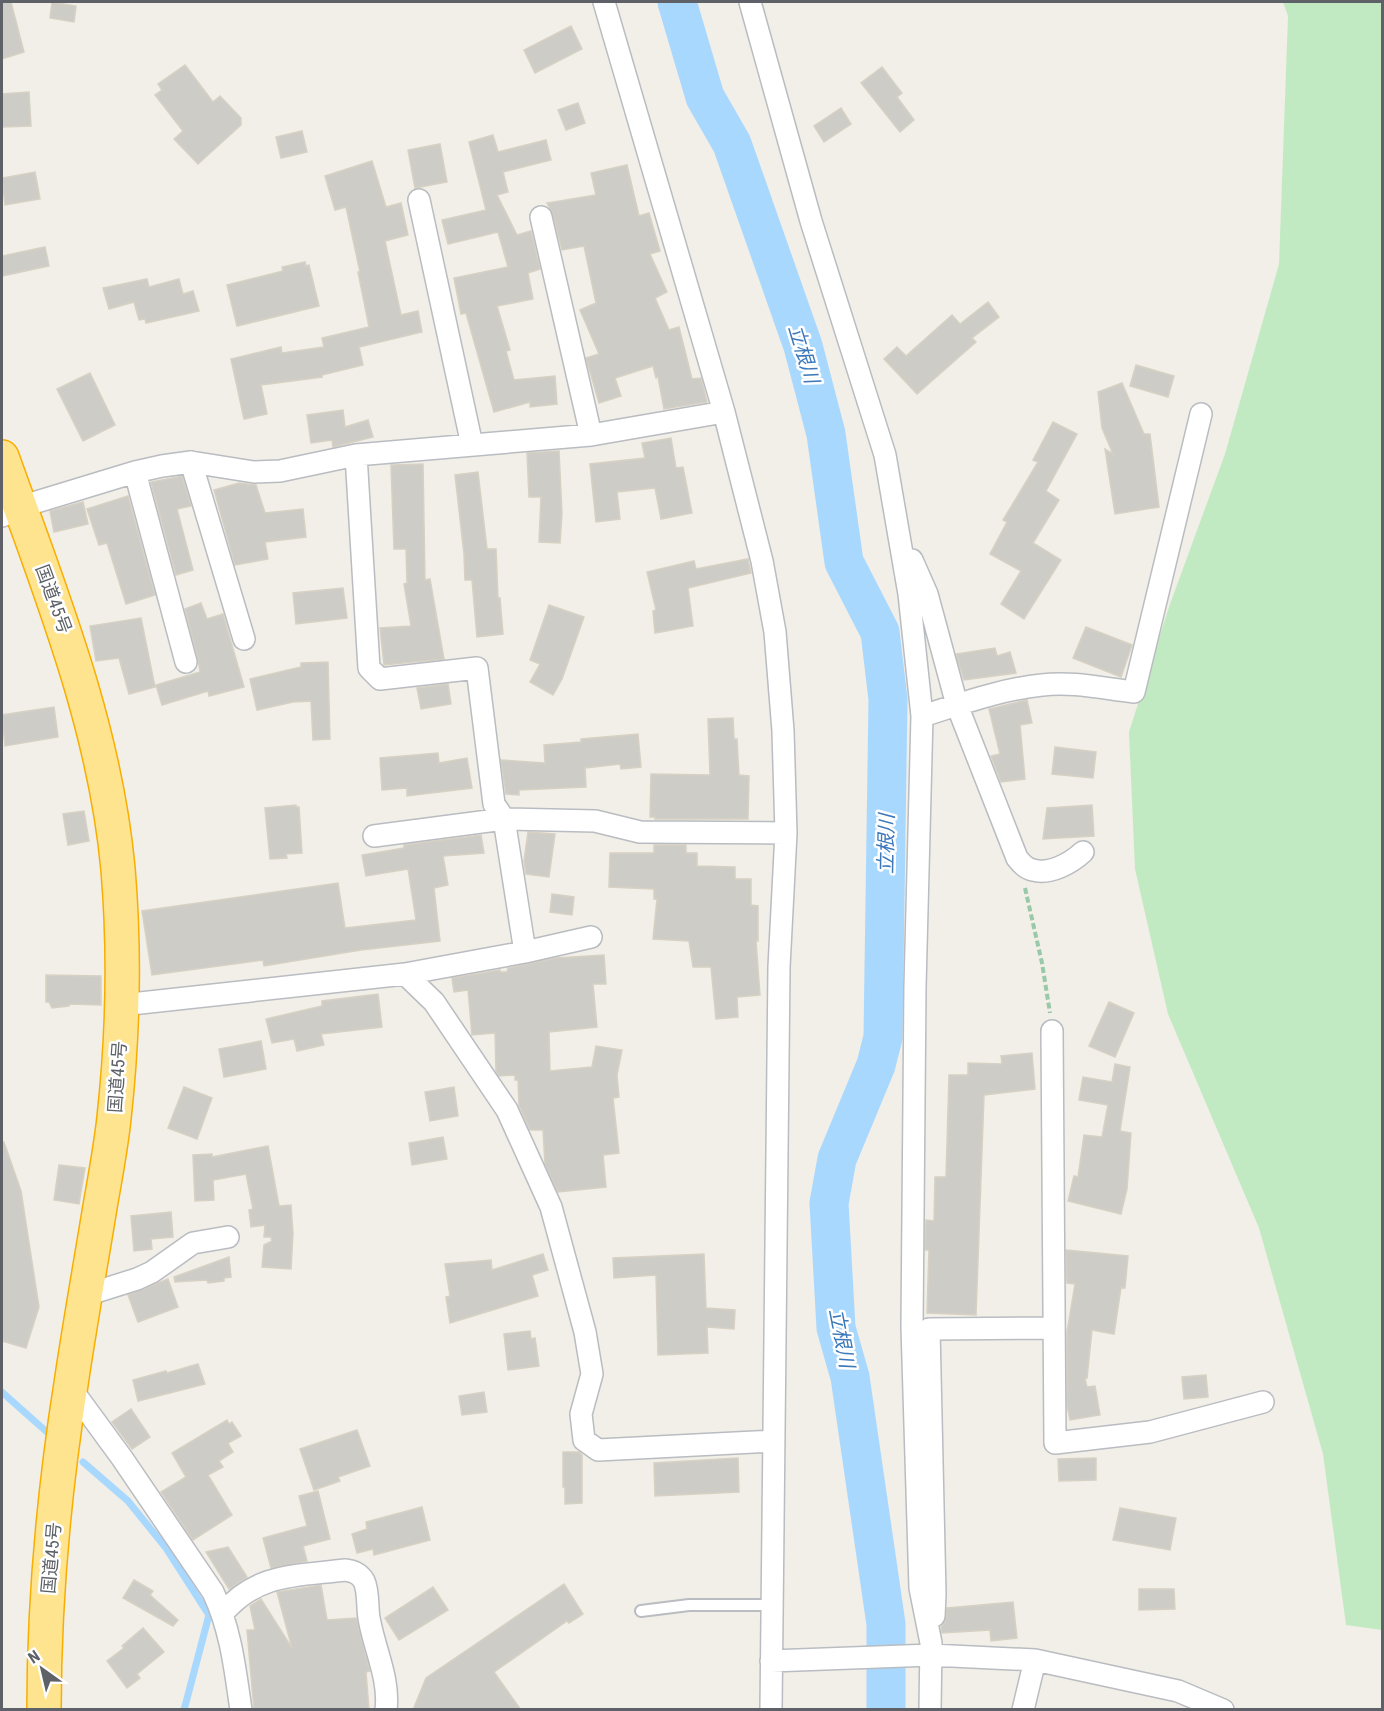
<svg xmlns="http://www.w3.org/2000/svg" width="1384" height="1711" font-family="'Roboto Condensed','Noto Sans JP',sans-serif">
  <style>
    .green { fill: #c2eac2 }
    .lines { fill: none; stroke-linecap: round; stroke-linejoin: round }
    .stream { stroke: #a9d8ff; stroke-width: 7 }
    .river { stroke: #a9d8ff; stroke-width: 39 }
    .building { fill: #ceccc6; stroke: #d7d1c4; stroke-width: 1.5 }
    .lane-casing { stroke: #b9bcc1; stroke-width: 14 }
    .street-casing { stroke: #b9bcc1; stroke-width: 24 }
    .highway-casing { stroke: #f8ae00; stroke-width: 36 }
    .path { stroke: #99c9a8; stroke-width: 4; stroke-dasharray: 6 3; stroke-linecap: butt }
    .lane { stroke: #fff; stroke-width: 10 }
    .street { stroke: #fff; stroke-width: 21 }
    .highway { stroke: #ffe490; stroke-width: 33 }
    .labels { text-anchor: middle; dominant-baseline: central; stroke-width: 5; stroke-linejoin: round; paint-order: stroke }
    .street-label { font-size: 18px; fill: #5e6268; stroke: #fff }
    .water-label { font-size: 20px; font-style: italic; fill: #3c78ba; stroke: #fff }
  </style>
  <rect width="100%" height="100%" fill="#f1efe7"/>
  <path class="green" d="M1283 2H1382V1630L1346 1625 1323 1454 1259 1228 1168 1014 1135 869 1129 732 1170 604 1225 454 1279 264 1288 16Z"/>
  <g class="lines">
    <path class="stream" d="M2 1392 48 1433
      M83 1462 128 1501 166 1548 209 1615 184 1710"/>
    <path class="river" d="M677 2 705 97 732 144 803 346 826 434 844 562 880 632 888 699 883 1037 876 1065 837 1159 829 1203 836 1328 850 1377 886 1624V1710"/>
  </g>
  <path class="building" d="M2 2H11L24 52 2 59Z
    M52 2 76 6 74 22 50 18Z
    M571 26 582 49 535 73 524 50Z
    M185 65 213 102 220 96 241 118V125L198 164 174 139 183 131 155 95 162 90 158 84Z
    M882 67 902 93 897 97 914 120 900 132 861 83Z
    M29 92 31 126 2 127V94Z
    M578 103 585 123 566 130 558 110Z
    M841 108 851 124 824 142 814 126Z
    M302 131 307 152 281 158 276 137Z
    M493 135 498 152 546 140 551 160 503 172 508 192 497 195 517 235 531 231 540 269 528 273 533 299 497 306 510 350 506 351 514 380 555 376 557 404 530 407V402L494 412 466 313 461 314 454 278 508 267 498 232 448 244 442 220 486 210 469 142Z
    M440 144 447 182 415 188 408 150Z
    M372 161 386 207 401 203 408 235 385 241 401 315 418 311 422 332 359 347 363 365 322 375V377L261 385 267 414 244 419 231 359 281 347 282 353 324 347 322 338 369 327 358 272H360L346 207 335 210 325 176Z
    M627 165 639 216 649 213 660 251 650 254 667 292 655 298 669 330 679 327 692 379 701 378 707 402 664 409 658 377 656 378 653 366 615 378 621 396 599 403 586 358 599 354 580 310 596 303 584 246 562 250 553 214 547 203 596 195 591 173Z
    M35 172 40 199 5 205 2 178Z
    M45 247 49 266 2 276V256Z
    M305 262 306 266 309 265 319 306 237 326 227 285 283 271 282 267Z
    M147 279 149 287 179 279 183 294 193 291 199 311 146 323 145 319 139 320 134 302 109 309 103 288Z
    M988 302 999 317 972 338 976 342 917 394 884 359 897 347 906 356 952 315 960 324Z
    M1136 365 1174 376 1168 397 1130 386Z
    M90 373 115 425 83 441 57 389Z
    M1122 383 1144 434H1150L1159 507 1115 514 1105 449 1113 454 1102 428 1098 392Z
    M343 410 345 427 368 420 373 437 333 447 332 440 311 443 307 415Z
    M1053 422 1077 434 1046 491 1059 500 1033 543 1061 560 1024 619 1001 604 1021 571 990 554 1007 522 1003 520 1038 462 1033 460Z
    M671 438 676 468 683 467 692 513 661 519 655 488 617 492 620 519 596 522 590 464 645 458 642 443Z
    M559 451 562 514 560 543 539 542 541 497H529L527 453Z
    M423 464 425 580 430 579 444 659 384 665 380 628 411 626 404 584 407 583 406 549H394L391 465Z
    M478 472 487 549H496L498 598H500L503 634 477 637 472 580H465L464 554 455 475Z
    M182 476 191 506 177 509 193 570 176 575 151 482Z
    M239 483 256 485 265 513 303 509 306 537 265 542 268 559 235 565 214 490Z
    M128 496 155 595 126 604 107 543 99 545 87 509Z
    M83 502 88 524 54 532 50 511Z
    M748 559 751 573 688 588 693 626 655 633 653 611 656 610 647 572 694 561 696 569Z
    M343 588 347 618 296 624 293 593Z
    M201 603 207 619 223 614 244 687 209 696 208 691 162 705 156 685 200 672 198 659 185 609Z
    M549 605 584 617 562 679 553 695 530 682 540 664 530 660Z
    M141 618 155 687 129 694 119 658 96 661 90 626Z
    M1086 627 1132 645 1121 677 1073 658Z
    M995 648 997 656 1010 652 1016 673 964 680 956 654Z
    M328 662 330 739 313 740 311 701 293 702 257 710 250 679 301 667V663Z
    M448 684 451 704 421 709 417 688Z
    M1027 700 1032 723 1020 725 1025 779 1001 782 991 756 1000 754 989 709Z
    M54 707 58 737 5 746 2 715Z
    M733 718 734 739H737L739 775 749 776 748 819H655V817H650L651 774 710 775 708 719Z
    M638 734 641 767 621 769 620 764 585 768 586 787 519 790V795L506 794 501 760 545 763 544 745 581 742V739Z
    M1055 747 1096 752 1093 778 1052 774Z
    M438 753 439 763 467 758 472 788 407 796V788L382 790 380 758Z
    M296 805V807H299L302 853 286 854 287 858 270 859 265 808Z
    M1092 805 1094 836 1043 839 1047 808Z
    M84 811 89 841 68 845 63 814Z
    M528 832 555 834 549 877 526 874 524 861Z
    M481 835 484 853 443 856 448 885 434 888 440 941 361 950 264 966 263 960 152 975 142 911 338 883 345 928 416 920 408 869 366 876 362 855 404 848V845Z
    M654 845H686V853H697V866L735 867V879H751V905L758 906V941H756L760 995 737 997 738 1017 716 1019 711 967H693L689 941 653 939 657 899H654V889L609 887 610 853H654Z
    M552 894 574 897 572 915 550 912Z
    M604 955 606 984H593L597 1027 549 1032 550 1071 592 1067 596 1046 622 1050 617 1075 619 1097 613 1098 619 1153 603 1155 606 1187 558 1192 545 1164 543 1130H530L519 1105 518 1080H515V1075L499 1076 496 1071 495 1033 472 1035 468 990 454 992 452 978 500 970V972H507L508 968 556 958Z
    M46 975 101 976V1005L69 1004V1006L52 1008 49 1002H46Z
    M378 994 382 1027 321 1034 324 1045 297 1051 294 1039 272 1043 266 1019 322 1006V1001Z
    M1109 1002 1134 1013 1115 1057 1089 1046Z
    M261 1041 266 1069 224 1077 219 1049Z
    M1032 1053 1035 1089 984 1095 976 1315 927 1313 929 1250H925L926 1220 934 1221 935 1177H946L949 1075H968V1063L1002 1064 1001 1056Z
    M1115 1064 1130 1067 1120 1131 1131 1133 1127 1189 1121 1214 1068 1201 1074 1176 1078 1177 1084 1135 1102 1137 1108 1105 1079 1100 1083 1077 1112 1082Z
    M184 1087 212 1098 197 1139 168 1128Z
    M454 1087 458 1116 430 1121 425 1092Z
    M443 1137 447 1159 412 1165 409 1143Z
    M2 1142H4L21 1191 39 1307 26 1348 2 1341Z
    M268 1146 279 1206 291 1205 293 1234 291 1269 262 1267 264 1245 272 1241 271 1237H264L265 1225 251 1227 249 1210 253 1209 246 1174 213 1180 214 1200 195 1201 193 1155 212 1154V1157Z
    M59 1165 85 1168 79 1204 54 1200Z
    M171 1212 173 1237 151 1239 152 1249 134 1251 131 1216Z
    M1066 1250 1128 1256 1125 1288H1121L1114 1334 1092 1330 1087 1378 1085 1379 1087 1387 1095 1386 1100 1415 1070 1420 1067 1405V1332L1075 1284 1067 1283Z
    M543 1254 548 1270 532 1275 538 1296 450 1323 446 1297 450 1296 445 1264 491 1260 492 1270Z
    M704 1254 706 1308 735 1310 734 1329 707 1327 708 1353 658 1355 656 1275 614 1278 613 1258Z
    M229 1257 231 1277 224 1278V1281L208 1283 207 1280 175 1282 174 1277Z
    M168 1279 178 1307 138 1322 128 1295Z
    M530 1331 531 1339 535 1338 539 1366 508 1370 504 1334Z
    M198 1364 205 1384 138 1401 133 1380 166 1371 167 1373Z
    M1206 1375 1208 1397 1184 1399 1182 1377Z
    M484 1392 487 1412 462 1415 459 1396Z
    M131 1409 150 1437 132 1449 112 1422Z
    M227 1420 229 1424 232 1422 241 1436 228 1443 233 1452 219 1461 223 1467 208 1475 232 1515 193 1540 161 1492 186 1477 172 1453Z
    M357 1430 370 1466 338 1477 340 1481 314 1490 300 1449Z
    M563 1452H579L582 1455V1503L565 1504V1487H563Z
    M738 1458 739 1492 655 1496 654 1463Z
    M1096 1458V1480L1059 1481 1058 1459Z
    M318 1491 330 1539 303 1546 307 1561 271 1568 263 1538 307 1526 299 1496Z
    M422 1507 430 1540 374 1555 373 1549 357 1553 352 1534 367 1529 366 1522Z
    M1120 1508 1176 1518 1170 1550 1113 1540Z
    M228 1547 247 1577 229 1589 206 1552Z
    M134 1580 153 1591 150 1595 178 1620 173 1626 123 1598Z
    M564 1584 583 1614 569 1623 567 1621 494 1672 521 1710H413L426 1678Z
    M321 1585 327 1620 356 1618 370 1671 366 1672 369 1710H254L247 1630H255L250 1606 261 1599 292 1648 277 1592Z
    M433 1587 448 1610 399 1640 385 1618Z
    M1139 1589H1174L1175 1609 1139 1610Z
    M1013 1602 1017 1638 991 1641 990 1630 942 1633 941 1627 945 1622 947 1608Z
    M143 1628 164 1652 137 1674 140 1678 127 1688 107 1661 124 1648 122 1646Z"/>
  <g class="lines">
    <defs>
      <path id="lane" d="M641 1611 689 1605H772"/>
      <path id="street" d="M604 2 724 412 762 561 775 632 783 731 786 833 779 967 771 1710
        M750 2 811 221 885 455 909 594 922 716 915 987 912 1327 920 1588 931 1643 930 1710
        M419 200 472 445
        M541 217 591 435
        M356 455 369 668 380 679 477 668 494 804 504 819 525 952 405 974
        M191 462 244 639
        M135 472 186 662
        M2 516 20 507 135 472 162 466 191 462 254 472 280 471 356 455 591 435 724 412
        M912 560 927 594 957 705 1017 858C1021 863 1026 869 1033 870 1050 875 1071 863 1083 852
        M922 716C961 704 1001 689 1042 685 1072 681 1105 689 1134 692L1201 414
        M374 836 504 819 595 821 640 832 786 833
        M525 952 591 937
        M122 1005 405 974 434 1002 507 1110 551 1207 585 1332 592 1374 581 1414 584 1440 598 1450 773 1441
        M1052 1031 1055 1443 1150 1432 1263 1402
        M86 1295 137 1279 152 1272 193 1243 228 1237
        M70 1387 122 1458 213 1592C231 1630 235 1669 241 1710
        M223 1613C257 1573 296 1576 345 1570 353 1571 359 1573 364 1581 369 1592 367 1607 369 1618 374 1648 390 1679 386 1710
        M934 1616 935 1594 929 1329 1054 1328
        M771 1661 931 1655 1035 1660 1178 1691 1223 1710
        M1023 1710 1035 1660"/>
      <path id="highway" d="M2 457C50 591 105 726 118 869 125 952 123 1036 114 1118 111 1146 106 1173 101 1201 91 1262 80 1323 71 1384 54 1492 44 1601 44 1710"/>
    </defs>
    <use href="#lane" class="lane-casing"/>
    <use href="#street" class="street-casing"/>
    <use href="#highway" class="highway-casing"/>
    <path class="path" d="M1025 888 1042 963 1050 1013"/>
    <use href="#lane" class="lane"/>
    <use href="#street" class="street"/>
    <use href="#highway" class="highway"/>
  </g>
  <g class="labels">
    <g class="street-label">
      <text transform="translate(54 599) rotate(70)">国道45号</text>
      <text transform="translate(117 1077) rotate(-86)">国道45号</text>
      <text transform="translate(51 1558) rotate(-85)">国道45号</text>
    </g>
    <g class="water-label">
      <text transform="translate(804 354) rotate(73)">立根川</text>
      <text transform="translate(886 844) rotate(-89)">立根川</text>
      <text transform="translate(842 1338) rotate(79)">立根川</text>
    </g>
  </g>
  <rect width="1384" height="1711" fill="none" stroke="#5e6268" stroke-width="6"/>
  <g transform="translate(42 1669) rotate(326)" stroke="#ffffff" stroke-width="4.5" paint-order="stroke">
  <path d="M0-4.5L10 22L0 15L-10 22Z" fill="#5e6268"/>
  <text y="-9" font-size="16" font-weight="bold" text-anchor="middle" fill="#5e6268">N</text>
  </g>
</svg>
